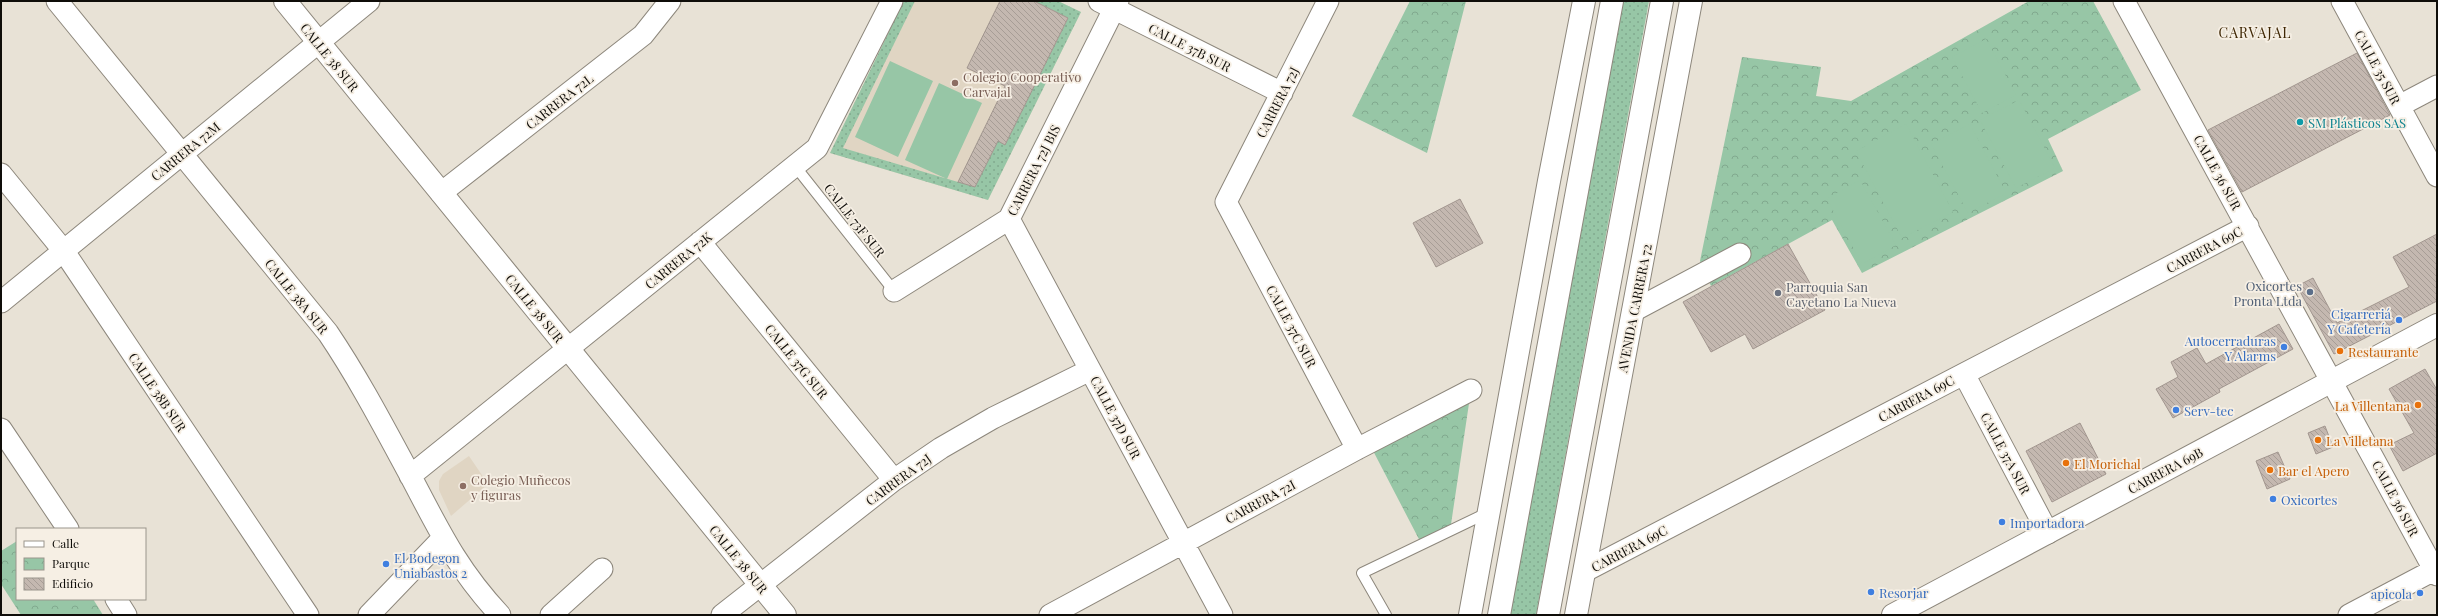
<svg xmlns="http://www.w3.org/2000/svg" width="2438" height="616" font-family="'Playfair Display',serif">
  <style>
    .built { fill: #e0d5c3 }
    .grass { fill: url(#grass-dots) }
    .park { fill: url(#park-crowns) }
    .pitch { fill: #97c6a6 }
    .building { fill: url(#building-back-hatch); stroke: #a2968f }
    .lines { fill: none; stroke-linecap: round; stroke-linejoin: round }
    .lane-casing { stroke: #8d877c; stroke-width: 12 }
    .street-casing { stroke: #8d877c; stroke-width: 23 }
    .secondary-casing { stroke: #8d877c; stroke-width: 24 }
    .highway-casing { stroke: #8d877c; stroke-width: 24 }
    .lane { stroke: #fff; stroke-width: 10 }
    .street { stroke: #fff; stroke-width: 21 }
    .secondary { stroke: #fff; stroke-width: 22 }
    .highway { stroke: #fff; stroke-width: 22 }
    .education-dot { fill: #8d6e63; stroke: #f6efe4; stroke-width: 1.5 }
    .culture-dot { fill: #0f9aa8; stroke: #f6efe4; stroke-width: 1.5 }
    .service-dot { fill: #5c6f8a; stroke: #f6efe4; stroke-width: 1.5 }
    .worship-dot { fill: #6b7280; stroke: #f6efe4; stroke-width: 1.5 }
    .shop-dot { fill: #3f7fe0; stroke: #f6efe4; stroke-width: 1.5 }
    .food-dot { fill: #e8710a; stroke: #f6efe4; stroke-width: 1.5 }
    .labels { text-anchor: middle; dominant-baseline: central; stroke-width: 3.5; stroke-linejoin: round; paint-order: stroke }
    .street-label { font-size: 13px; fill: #0f0d09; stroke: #f6efe4 }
    .education-label { font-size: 13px; fill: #785e54; stroke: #f6efe4; text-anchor: start }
    .culture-label { font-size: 13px; fill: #0d838f; stroke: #f6efe4; text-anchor: start }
    .service-label { font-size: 13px; fill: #4e5e75; stroke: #f6efe4; text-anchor: end }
    .worship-label { font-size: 13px; fill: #5b616d; stroke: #f6efe4; text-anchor: start }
    .shop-label { font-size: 13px; fill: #366cbe; stroke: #f6efe4; text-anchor: start }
    .food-label { font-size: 13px; fill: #c56008; stroke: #f6efe4; text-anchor: start }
    .neighbourhood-label { font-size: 14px; letter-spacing: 1px; fill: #3f2704; stroke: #f6efe4 }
  </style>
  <defs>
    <pattern id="grass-dots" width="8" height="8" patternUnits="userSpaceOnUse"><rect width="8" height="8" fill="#97c6a6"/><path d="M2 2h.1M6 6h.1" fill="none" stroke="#81a98e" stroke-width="1.8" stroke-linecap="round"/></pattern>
    <pattern id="park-crowns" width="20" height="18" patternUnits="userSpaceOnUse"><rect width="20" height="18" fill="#97c6a6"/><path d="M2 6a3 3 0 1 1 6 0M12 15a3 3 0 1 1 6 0" fill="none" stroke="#81a98e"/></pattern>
    <pattern id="building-back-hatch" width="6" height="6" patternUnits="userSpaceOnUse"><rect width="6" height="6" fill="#c4b8b0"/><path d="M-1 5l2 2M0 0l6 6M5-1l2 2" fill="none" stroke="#a79d96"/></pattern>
  </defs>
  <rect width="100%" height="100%" fill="#e8e2d6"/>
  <path class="built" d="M904 1H1058L1081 12 988 200 830 153Z
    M469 456 488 484 451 516 439 490V481L443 474Z"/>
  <path class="grass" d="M904 1H915L843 148 958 182 986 163 971 156 982 133 1005 144 1068 18 1034 1H1058L1081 12 988 200 830 153Z
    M1621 1H1649L1536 615H1506Z"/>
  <path class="park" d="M1410 1H1466L1427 153 1352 116Z
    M2029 1H2093L2141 90 2048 139 2063 171 1862 273 1832 220 1711 286 1700 261 1742 57 1821 67 1816 96 1851 101Z
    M1471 390 1450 531 1422 545 1369 443Z
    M17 541V599H93L103 615H21L1 584V551Z"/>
  <path class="pitch" d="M1986 39 2016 95 1982 113 1952 57Z
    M890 61 933 81 898 157 855 137Z
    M939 83 982 103 947 179 905 160Z
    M2019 100 2055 168 2016 188 1980 120Z
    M1906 124 1953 212 1902 238 1856 151Z
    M1970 124 2006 193 1968 213 1931 144Z
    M1860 180 1896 245 1862 264 1827 199Z"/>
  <path class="building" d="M1000 1H1034L1068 18 1005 145 998 141 975 187 958 182 1005 86 967 68Z
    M2357 53 2390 115 2242 192 2208 130Z
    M1460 199 1483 243 1436 267 1413 223Z
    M2437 234V301L2334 354 2297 286 2313 278 2337 323 2409 287 2393 257Z
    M1788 244 1825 310 1753 349 1745 334 1711 352 1683 302Z
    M2279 324 2293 349 2219 389 2220 392 2173 418 2156 389 2178 377 2171 362 2197 348 2206 364Z
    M2425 369 2437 390V453L2403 471 2389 445 2414 433 2389 389Z
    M2080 423 2106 474 2052 502 2026 451Z
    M2325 426 2333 447 2316 454 2308 433Z
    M2278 452 2290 479 2267 489 2256 461Z"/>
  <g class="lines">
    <defs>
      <path id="lane" d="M795 166 894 291
        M1386 615 1362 573 1489 512"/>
      <path id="street" d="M57 1 328 333C359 379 384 427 410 475 439 530 457 569 500 615
        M1099 1 1282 93
        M1328 1 1226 202 1357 449
        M2124 1 2437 575
        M2342 1 2437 176
        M2399 106 2437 86
        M1 174 63 250 308 615
        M441 193 643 35 670 1
        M1009 219 1222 615
        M700 242 894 480
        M894 291 1009 219 1118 1
        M1 302 369 1
        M1633 311 1740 254
        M1964 374 2048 533
        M1 429 68 529
        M410 476 817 148 892 1
        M1585 571 2248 226
        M116 599 126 615
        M369 615 442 539
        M551 615 602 569
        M722 615 894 480 941 448 993 418 1090 370
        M1050 615 1357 449 1471 390
        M2349 615 2434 570"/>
      <path id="secondary" d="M285 1 785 615
        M1893 615 2437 325"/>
      <path id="highway" d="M1470 615 1549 181 1584 1
        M1499 615 1612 1
        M1548 615 1662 1
        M1576 615 1691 1"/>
    </defs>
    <use href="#lane" class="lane-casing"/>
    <use href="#street" class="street-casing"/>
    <use href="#secondary" class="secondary-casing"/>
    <use href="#highway" class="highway-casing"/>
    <use href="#lane" class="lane"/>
    <use href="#street" class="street"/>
    <use href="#secondary" class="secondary"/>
    <use href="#highway" class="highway"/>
  </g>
  <g class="education-dot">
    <circle cx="955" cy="83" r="4"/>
    <circle cx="463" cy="486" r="4"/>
  </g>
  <circle class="culture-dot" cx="2300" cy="122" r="4"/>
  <circle class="service-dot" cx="2310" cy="292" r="4"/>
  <circle class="worship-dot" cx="1778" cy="293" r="4"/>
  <g class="shop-dot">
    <circle cx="2399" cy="320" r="4"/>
    <circle cx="2284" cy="347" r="4"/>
    <circle cx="2176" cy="410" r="4"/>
    <circle cx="2273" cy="499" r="4"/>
    <circle cx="2002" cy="522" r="4"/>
    <circle cx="386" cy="564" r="4"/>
    <circle cx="1871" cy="592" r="4"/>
    <circle cx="2420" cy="593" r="4"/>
  </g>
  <g class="food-dot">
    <circle cx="2340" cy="351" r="4"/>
    <circle cx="2418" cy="405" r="4"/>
    <circle cx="2318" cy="440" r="4"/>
    <circle cx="2066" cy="463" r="4"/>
    <circle cx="2270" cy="470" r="4"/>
  </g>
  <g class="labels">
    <g class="street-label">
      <text transform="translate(1190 47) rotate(27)">CALLE 37B SUR</text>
      <text transform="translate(330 57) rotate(51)">CALLE 38 SUR</text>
      <text transform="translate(2378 67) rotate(62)">CALLE 35 SUR</text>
      <text transform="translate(559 101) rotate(-38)">CARRERA 72L</text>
      <text transform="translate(1277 102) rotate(-63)">CARRERA 72J</text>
      <text transform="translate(185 151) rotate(-39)">CARRERA 72M</text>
      <text transform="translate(1033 170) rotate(-63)">CARRERA 72J BIS</text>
      <text transform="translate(2218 172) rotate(61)">CALLE 36 SUR</text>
      <text transform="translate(855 220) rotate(52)">CALLE 73F SUR</text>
      <text transform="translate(2204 249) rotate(-28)">CARRERA 69C</text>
      <text transform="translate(678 260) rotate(-39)">CARRERA 72K</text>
      <text transform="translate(297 296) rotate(51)">CALLE 38A SUR</text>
      <text transform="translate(535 308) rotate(51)">CALLE 38 SUR</text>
      <text transform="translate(1634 308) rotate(-79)">AVENIDA CARRERA 72</text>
      <text transform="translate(1292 326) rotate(62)">CALLE 37C SUR</text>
      <text transform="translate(797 361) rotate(51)">CALLE 37G SUR</text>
      <text transform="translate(158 392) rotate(56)">CALLE 38B SUR</text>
      <text transform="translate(1916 398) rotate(-28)">CARRERA 69C</text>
      <text transform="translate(1116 417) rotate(62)">CALLE 37D SUR</text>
      <text transform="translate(2006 453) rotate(62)">CALLE 37A SUR</text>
      <text transform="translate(2165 470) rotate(-28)">CARRERA 69B</text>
      <text transform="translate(898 479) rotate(-36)">CARRERA 72J</text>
      <text transform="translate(2396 498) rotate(62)">CALLE 36 SUR</text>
      <text transform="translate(1260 501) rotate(-28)">CARRERA 72I</text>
      <text transform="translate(1629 548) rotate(-28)">CARRERA 69C</text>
      <text transform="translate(739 559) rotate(51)">CALLE 38 SUR</text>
    </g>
    <g class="education-label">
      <text x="963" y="76">Colegio Cooperativo<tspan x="963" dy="15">Carvajal</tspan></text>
      <text x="471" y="479">Colegio Muñecos<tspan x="471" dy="15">y figuras</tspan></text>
    </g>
    <g class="culture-label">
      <text x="2308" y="122">SM Plásticos SAS</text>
    </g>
    <g class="service-label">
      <text x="2302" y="285">Oxicortes<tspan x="2302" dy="15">Pronta Ltda</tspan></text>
    </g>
    <g class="worship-label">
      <text x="1786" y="286">Parroquia San<tspan x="1786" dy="15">Cayetano La Nueva</tspan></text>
    </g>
    <g class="shop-label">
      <text x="2391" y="313" text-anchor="end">Cigarreriá<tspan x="2391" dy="15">Y Cafetería</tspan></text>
      <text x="2276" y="340" text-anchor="end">Autocerraduras<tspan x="2276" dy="15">Y Alarms</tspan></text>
      <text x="2184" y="410">Serv-tec</text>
      <text x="2281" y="499">Oxicortes</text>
      <text x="2010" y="522">Importadora</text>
      <text x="394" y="557">El Bodegon<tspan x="394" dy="15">Uniabastos 2</tspan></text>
      <text x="1879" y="592">Resorjar</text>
      <text x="2412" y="593" text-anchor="end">apicola</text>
    </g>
    <g class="food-label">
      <text x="2348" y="351">Restaurante</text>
      <text x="2410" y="405" text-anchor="end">La Villentana</text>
      <text x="2326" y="440">La Villetana</text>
      <text x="2074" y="463">El Morichal</text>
      <text x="2278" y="470">Bar el Apero</text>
    </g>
    <g class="neighbourhood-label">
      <text x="2255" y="32">CARVAJAL</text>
    </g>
  </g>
  <rect width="2438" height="616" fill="none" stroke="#0f0d09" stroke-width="4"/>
  <rect x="16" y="528" width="130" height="72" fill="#f6efe4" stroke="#9a958c"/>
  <rect x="24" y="541" width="20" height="6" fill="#ffffff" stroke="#9a958c"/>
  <text x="52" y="548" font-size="12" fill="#0f0d09">Calle</text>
  <rect x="24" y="558" width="20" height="12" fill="url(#park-crowns)" stroke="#9a958c"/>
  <text x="52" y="568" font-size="12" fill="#0f0d09">Parque</text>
  <rect x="24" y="578" width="20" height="12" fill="url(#building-back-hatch)" stroke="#9a958c"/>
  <text x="52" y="588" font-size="12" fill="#0f0d09">Edificio</text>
</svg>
